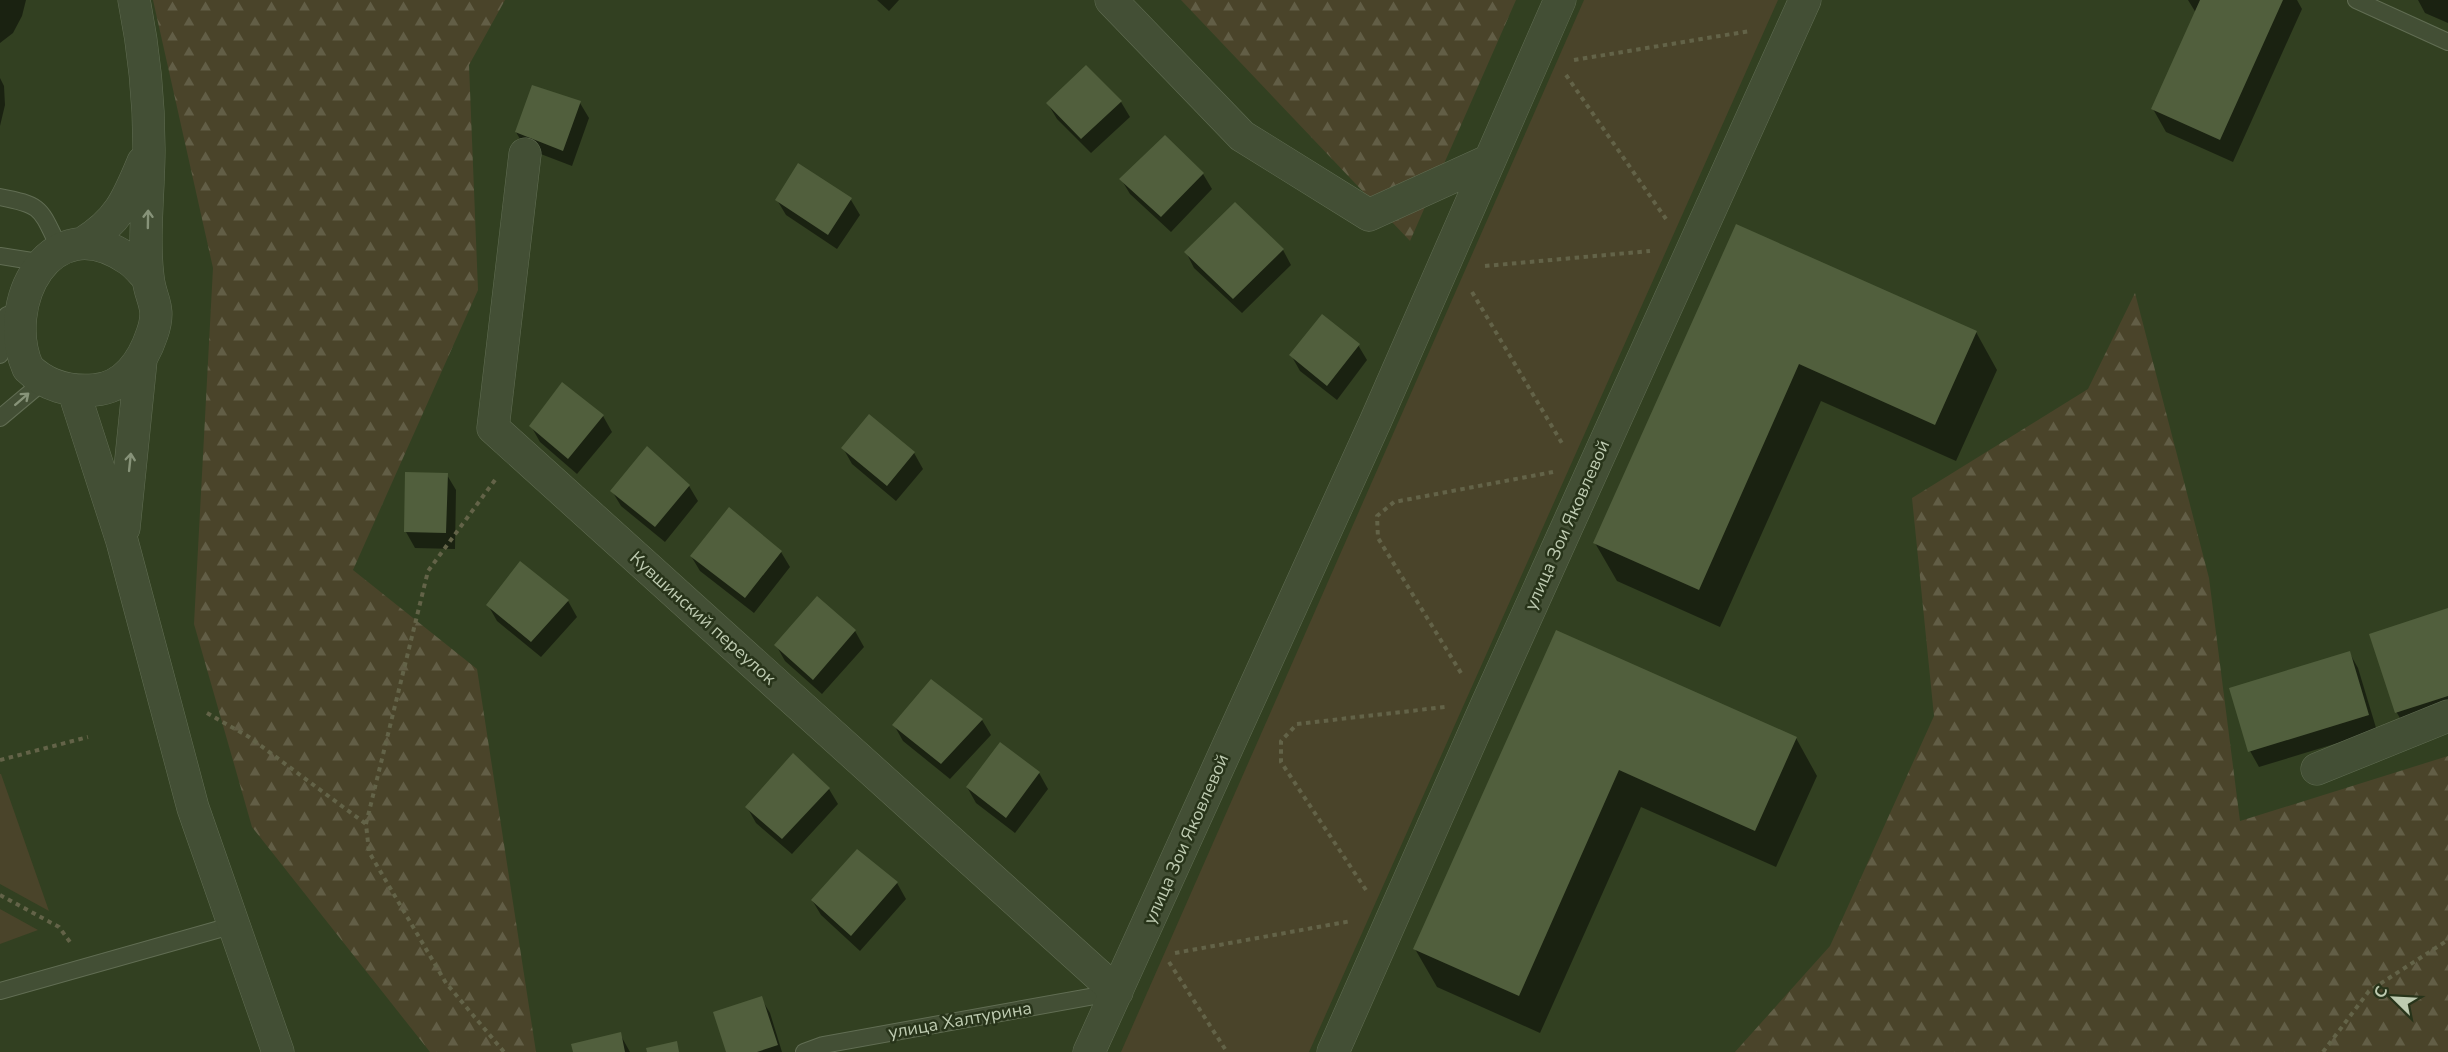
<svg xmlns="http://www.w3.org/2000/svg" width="2448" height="1052" font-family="'Nunito Sans',sans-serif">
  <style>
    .grass { fill: #4a442a }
    .forest { fill: url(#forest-firs) }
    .shadow { fill: #0007 }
    .building { fill: #515f3d }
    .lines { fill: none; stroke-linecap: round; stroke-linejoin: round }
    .lane-casing { stroke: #616d53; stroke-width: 18 }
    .street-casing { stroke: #616d53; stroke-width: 33 }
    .path { stroke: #636348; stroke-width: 4; stroke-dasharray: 4.5 4.5; stroke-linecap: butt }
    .lane { stroke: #434f35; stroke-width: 16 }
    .street { stroke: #434f35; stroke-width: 32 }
    .oneway { stroke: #879379 }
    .labels { text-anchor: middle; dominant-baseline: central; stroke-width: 5; stroke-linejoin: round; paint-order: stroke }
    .street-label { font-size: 18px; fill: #becbb1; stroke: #28341a }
  </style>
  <defs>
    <pattern id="forest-firs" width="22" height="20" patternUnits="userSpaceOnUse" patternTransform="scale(1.5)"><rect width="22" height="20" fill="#4a442a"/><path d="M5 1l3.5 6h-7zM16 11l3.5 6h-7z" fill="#625e46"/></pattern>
  </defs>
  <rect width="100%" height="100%" fill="#324021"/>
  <path class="grass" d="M1584 0H1778L1309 1052H1121Z
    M0 774H1L49 911 0 884Z
    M0 909 38 930 0 944Z"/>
  <path class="forest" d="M153 0H505L469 65 478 290 353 570 477 669 536 1052H430L252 827 194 624 213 268Z
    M1181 0H1516L1410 241Z
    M2135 293 2209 578 2240 821 2448 756V1052H1735L1830 946 1934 716 1912 498 2088 389Z"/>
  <path class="shadow" d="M0 0H26L22 16 13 33 0 43Z
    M877 0H899L889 11Z
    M2188 0H2297L2302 9 2233 162 2166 132 2153 109 2196 13Z
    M2418 0H2448V23L2425 13Z
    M0 78 4 86 5 105 0 126Z
    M533 86 580 103 589 118 572 166 525 148 516 132Z
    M1121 102 1130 117 1091 153 1057 119 1048 104Z
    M799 165 851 200 860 215 837 249 786 215 777 200Z
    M1203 174 1212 189 1171 232 1130 194 1121 179Z
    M1736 226 1976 332 1997 370 1956 461 1821 401 1720 627 1617 581 1595 543Z
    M1283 250 1291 265 1242 313 1194 268 1186 252Z
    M1358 345 1367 360 1337 400 1300 371 1291 355Z
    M562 384 603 416 612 432 577 474 540 442 531 426Z
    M843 448 914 453 923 469 896 501 852 464Z
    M407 474 447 475 456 490 455 549 415 548 406 532Z
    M689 486 698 501 665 542 621 506 612 491Z
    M781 552 790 567 754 613 700 571 691 556Z
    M568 601 577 617 541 657 497 621 488 605Z
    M2448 610V714L2406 728 2397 713 2371 635Z
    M855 631 864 647 822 694 785 661 776 645Z
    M1556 632 1796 738 1817 776 1776 867 1641 807 1540 1033 1437 987 1415 949Z
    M2349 652 2358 668 2377 731 2259 767 2250 751Z
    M982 720 991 735 950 779 903 741 894 725Z
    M1001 744 1039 773 1048 789 1015 833 976 803 967 787Z
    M829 789 838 804 792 854 756 823 747 807Z
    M897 883 906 899 860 951 821 915 812 900Z
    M761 998 770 1013 782 1052H727Z
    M620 1034 630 1052H575Z"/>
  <path class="building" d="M2200 0H2283L2220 140 2151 109Z
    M1086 65 1122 101 1081 139 1046 103Z
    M532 85 581 101 563 151 515 132Z
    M1165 135 1204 173 1161 217 1119 179Z
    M798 163 852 198 828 235 775 200Z
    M1235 202 1284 249 1233 299 1184 252Z
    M1736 224 1977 331 1935 425 1799 364 1699 590 1593 543Z
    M1322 314 1360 344 1327 386 1289 355Z
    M562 382 604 415 568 459 529 426Z
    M869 414 915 452 887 486 841 448Z
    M647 446 690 485 655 527 610 491Z
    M405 472 448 473 446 533 404 532Z
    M729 507 782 551 745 598 690 556Z
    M520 561 569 600 531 642 486 605Z
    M817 596 856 630 813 680 774 645Z
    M2448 608V696L2395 713 2369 634Z
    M1556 630 1797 737 1755 831 1619 770 1519 996 1413 949Z
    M2350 651 2369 715 2248 752 2229 688Z
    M931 679 983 719 941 764 892 725Z
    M1000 742 1040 772 1006 818 966 787Z
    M793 753 830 788 782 839 745 807Z
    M857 849 898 882 851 936 811 900Z
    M762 996 778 1045 757 1052H726L713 1012Z
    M621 1032 625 1052H573L571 1044Z
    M677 1041 679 1052H647L646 1048Z"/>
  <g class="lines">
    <defs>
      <path id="lane" d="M2356 0 2448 42
        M0 197C42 205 40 208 58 245
        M0 256 32 261
        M0 355 7 315
        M0 418 44 381
        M0 991 234 925
        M804 1052 823 1045 1117 992"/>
      <path id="street" d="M134 0C144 50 149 98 149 149 149 189 143 238 148 277 150 300 162 306 152 334 143 361 125 388 94 390 70 392 46 386 28 368 0 305 49 205 128 259 135 263 142 272 148 278
        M1111 0 1242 136 1369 215 1490 160
        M525 154 493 428 1117 992
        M83 243C119 221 127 200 143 162
        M74 392 122 541 193 808 278 1052
        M124 528 141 360
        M2317 769 2448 716
        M1089 1052 1376 420 1560 0
        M1333 1052 1486 706 1805 0"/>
    </defs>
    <use href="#lane" class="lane-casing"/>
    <use href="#street" class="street-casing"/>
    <path class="path" d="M1574 60 1750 31
      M1566 75 1666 219
      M1485 266 1650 251
      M1472 292 1563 445
      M495 480 428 571 366 824 369 852 446 983 504 1052
      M1461 673 1378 538 1377 516 1394 502 1553 472
      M207 713 249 737 366 824
      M0 760 88 737
      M1366 890 1281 762V741L1297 724 1445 707
      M0 895 59 927 70 942
      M1175 953 1351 921
      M1169 962 1227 1052
      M2323 1052 2369 991 2448 940"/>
    <use href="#lane" class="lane"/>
    <use href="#street" class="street"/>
  </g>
  <defs><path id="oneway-shaft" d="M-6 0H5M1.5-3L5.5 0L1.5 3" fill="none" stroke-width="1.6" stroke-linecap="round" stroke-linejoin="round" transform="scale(1.5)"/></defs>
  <g class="oneway">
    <use href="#oneway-shaft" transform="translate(148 219) rotate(-89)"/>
    <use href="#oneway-shaft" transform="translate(22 399) rotate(-41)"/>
    <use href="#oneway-shaft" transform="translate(130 462) rotate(-84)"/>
  </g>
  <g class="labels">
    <g class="street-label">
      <text transform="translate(1567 525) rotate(-66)">улица Зои Яковлевой</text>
      <text transform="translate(703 618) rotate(42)">Кувшинский переулок</text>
      <text transform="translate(1186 839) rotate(-66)">улица Зои Яковлевой</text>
      <text transform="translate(960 1020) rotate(-10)">улица Халтурина</text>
    </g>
  </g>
  <g transform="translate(2394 998) rotate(294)" stroke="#28341a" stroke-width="4.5" paint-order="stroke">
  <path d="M0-4.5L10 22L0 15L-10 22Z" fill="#becbb1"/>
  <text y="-9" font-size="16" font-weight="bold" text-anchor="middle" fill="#becbb1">С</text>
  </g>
</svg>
